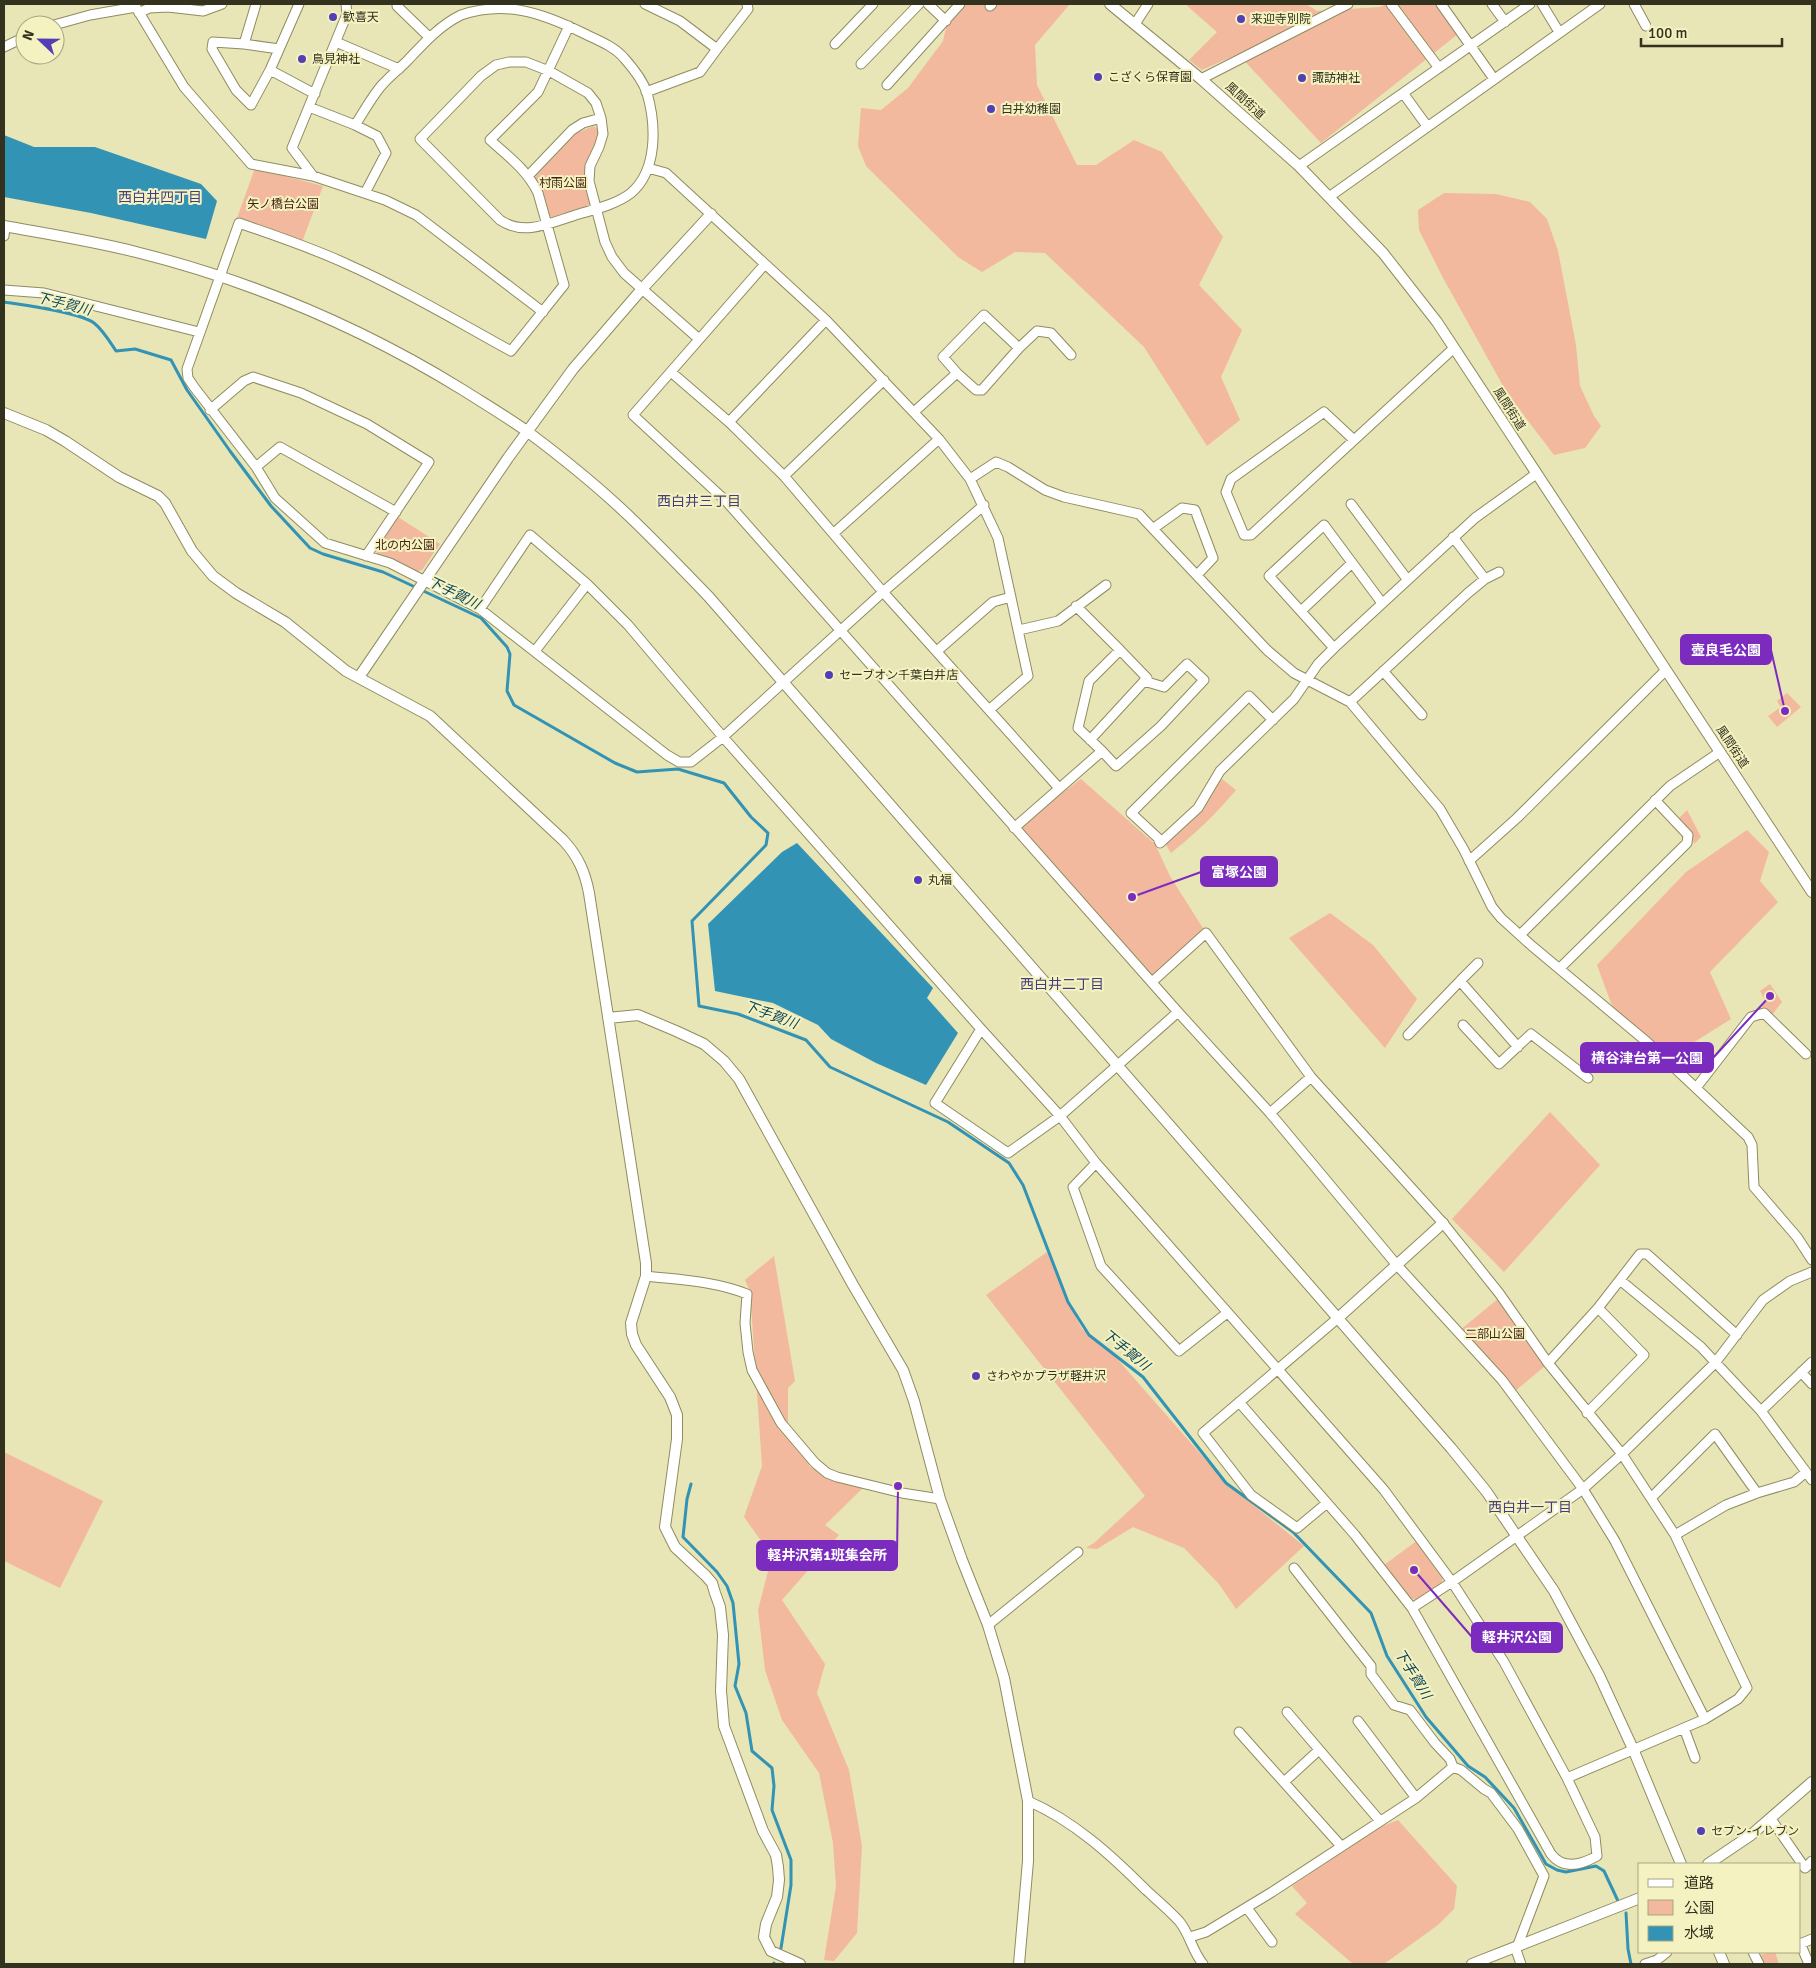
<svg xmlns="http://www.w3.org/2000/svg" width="1816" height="1968" font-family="Signika,'Noto Sans JP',sans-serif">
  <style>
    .green { fill: #f3b99f }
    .water { fill: #3293b4 }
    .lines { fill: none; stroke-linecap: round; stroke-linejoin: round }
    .stream { stroke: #3293b4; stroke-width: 3 }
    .minor-casing { stroke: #8f8c60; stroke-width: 11 }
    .tertiary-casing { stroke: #8f8c60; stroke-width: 12 }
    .minor { stroke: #fff; stroke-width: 9 }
    .tertiary { stroke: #fff; stroke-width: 10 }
    .poi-dot { fill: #533eb6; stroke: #f5f2c2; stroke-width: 2 }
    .labels { text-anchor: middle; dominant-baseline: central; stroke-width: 4; stroke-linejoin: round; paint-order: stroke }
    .poi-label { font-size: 12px; fill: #33321f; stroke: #f5f2c2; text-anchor: start }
    .street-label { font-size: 12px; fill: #33321f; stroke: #f5f2c2 }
    .park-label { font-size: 12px; fill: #431f0e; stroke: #f5f2c2 }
    .neighbourhood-label { font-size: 14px; fill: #443f7c; stroke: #f5f2c2 }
    .water-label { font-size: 14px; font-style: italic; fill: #0d4557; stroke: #f5f2c2 }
    .leader { fill: none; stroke: #7b2cbf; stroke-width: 2 }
    .callout-dot { fill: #7b2cbf; stroke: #f5f2c2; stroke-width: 2 }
    .callout { fill: #7b2cbf; stroke: #7b2cbf; stroke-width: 2 }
    .callout-label { font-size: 14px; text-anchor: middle; font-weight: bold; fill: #fff }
  </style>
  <rect width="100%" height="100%" fill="#e8e5b6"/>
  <path class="green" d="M954 4H1070L1035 45 1037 85 1077 165H1096L1134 140 1162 152 1223 237 1199 285 1242 330 1221 377 1240 420 1207 446 1144 347 1045 253 1015 252 982 272 958 257 866 166 858 146 861 108 881 110 908 88 943 41 950 10Z
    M1185 4H1306L1317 11 1380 7 1387 4H1441L1458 34 1321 143 1238 54 1202 70 1189 60 1217 32Z
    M593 126 601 131 588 170 591 201 588 208 556 219 548 215 535 181 536 173 573 135Z
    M255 168 323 186 302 242 237 218Z
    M1444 193 1496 194 1530 202 1547 219 1558 251 1576 345 1580 386 1594 416 1601 426 1585 448 1554 455 1507 393 1442 276 1419 230 1418 210Z
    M398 517 440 544 422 570 415 572 378 556 376 549Z
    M1787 693 1801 707 1777 727 1768 716 1781 707 1777 701Z
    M1081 779 1155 844 1170 876 1206 933 1152 975 1016 827Z
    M1222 779 1236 790C1216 814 1195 834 1171 853L1165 843Z
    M1687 810 1701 837 1694 844 1692 835 1678 819Z
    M1747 830 1769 852 1760 881 1778 902 1710 972 1731 1019 1661 1063 1624 1026 1611 1003 1597 965 1686 872Z
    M1330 913 1373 945 1417 999 1385 1048 1289 938Z
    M1770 984 1782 1002 1772 1015 1762 1006 1766 1001 1760 991Z
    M1550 1112 1600 1165 1504 1272 1452 1219Z
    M1047 1252 1068 1302 1082 1329 1112 1353 1226 1483 1304 1546 1236 1609 1219 1584 1184 1548 1133 1527 1097 1549 1086 1548 1094 1543 1145 1496 986 1295Z
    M774 1256 795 1381 788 1388V1425L810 1467 839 1481 864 1487 825 1525 839 1535 782 1600 825 1664 817 1693 849 1770 862 1846 857 1933 834 1961 824 1960 836 1886 833 1843 819 1773 782 1720 765 1670 758 1610 772 1556 744 1517 762 1466 750 1291 745 1280Z
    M1499 1298 1520 1325 1545 1366 1513 1393 1459 1331Z
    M4 1452 103 1501 60 1588 4 1561Z
    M1418 1540 1443 1575 1442 1582 1416 1600 1409 1598 1384 1565Z
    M1398 1820 1457 1886 1454 1909 1438 1925 1384 1964H1353L1295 1914 1307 1903 1292 1886 1378 1828Z
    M1771 1952H1775L1779 1964H1764L1761 1955Z"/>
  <path class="water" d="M4 135 34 147H95L201 184 217 201 206 239 91 213 4 197Z
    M797 843 933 988 927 998 958 1033 926 1085 876 1063 831 1039 818 1025 773 1003 715 991 708 924 782 852Z"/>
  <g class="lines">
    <path class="stream" d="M4 302C24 305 79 312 94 323 103 330 110 342 116 351L135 349 171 360 187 390 230 451 271 506 310 548 323 554 383 572 481 618 507 647 510 654 507 691 514 705 615 763 637 772 678 769 724 783 751 817 768 833 766 845 692 921 699 1006 738 1014 806 1040 830 1067 948 1122 1009 1163 1023 1185 1068 1302 1089 1335 1143 1377 1226 1483 1293 1532 1371 1613 1387 1656 1426 1717 1468 1766 1485 1777 1514 1808 1546 1864 1557 1870 1566 1872 1596 1866 1604 1871 1618 1901
      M691 1484 687 1499 683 1537 717 1572 727 1586 733 1603 739 1664 735 1686 746 1713 752 1751 772 1768 774 1786 772 1810 791 1860V1885L781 1948
      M1626 1913 1628 1949 1631 1964
      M773 1964 774 1963"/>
    <defs>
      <path id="minor" d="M134 4 184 87 251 164 313 176 385 200 416 215 543 312
        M256 4 244 44 213 42 212 49 236 90 251 105 270 70
        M299 4 270 70 315 94
        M645 4 680 21 717 49 748 9 747 4
        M928 4 946 21
        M1391 4 1439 68
        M1441 4 1494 79
        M1492 4 1505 22
        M1542 4 1559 32
        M1634 4 1646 26
        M397 6 429 37
        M990 6 992 4
        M139 13 149 8 168 7 203 11 222 4
        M1135 24 1148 4
        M54 25 90 15 136 7
        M569 26 538 92 490 140C508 156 528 171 538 193L564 285 511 351C458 322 405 290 349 265 313 248 276 236 239 223L187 369 188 378 194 387 256 467 275 498 325 543 390 563 480 609 667 755 679 762H691L723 737 883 592 984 505
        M336 42 399 69
        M244 44 279 49
        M835 44 873 4
        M4 47 25 37
        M861 64 919 4
        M1201 79 1348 4
        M887 85 960 4
        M646 92 700 72 717 49
        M1403 93 1427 126
        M309 107 355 125 377 136 386 153 365 193
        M355 125C363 113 373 95 382 85 390 76 399 69 407 61 424 43 439 26 461 15 506 0 542 13 583 33 597 40 614 46 624 58 633 68 643 81 647 93 656 124 658 170 631 193 617 204 596 209 579 214 552 222 525 237 500 220L420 139 481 76 496 65 509 62H526L549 71 588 93 596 103 601 118 603 134 599 147 590 166 589 181 605 242 612 257 624 273 699 339
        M1299 166 1530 4
        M648 168 666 173 826 320 939 439 970 479 998 538 1028 676 989 710
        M313 176 292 148 347 14 346 4
        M528 176 572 130 583 123 601 118
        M1329 197 1600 4
        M4 236 5 227
        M765 264 633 415 726 501 1178 1012 1270 1113 1396 1264 1502 1380 1583 1489 1615 1541 1705 1719
        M4 290 44 293 199 332
        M671 372 729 422 784 476 883 592 1059 788
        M957 373 943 357 984 315 1019 348
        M210 410 244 381 253 377 301 393 367 424 429 462 366 556
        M914 412 957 373 976 390H982L1019 348 1037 331 1051 333 1071 355
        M729 422 826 320
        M1354 440 1324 412 1231 479 1226 492 1244 535H1251L1454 348
        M256 467 280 447 396 512
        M784 476 884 380
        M970 479 996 462 1008 467 1045 490 1064 497 1139 514 1267 650 1294 673 1350 702 1440 809 1464 850 1492 907 1501 918 1532 946 1647 1042 1748 1137 1752 1145 1754 1187 1797 1237 1812 1260
        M1351 504 1407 579
        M1154 528 1182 508 1195 510 1213 558 1197 575
        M834 533 939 439
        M1453 537 1485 579
        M1076 606 1120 650
        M480 609 530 535 587 584 628 625 723 737 981 1029 1060 1116 1096 1163 1384 1490 1452 1582 1504 1662 1567 1778 1595 1837 1597 1856C1581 1865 1563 1870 1551 1854L1412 1608 1355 1535 1239 1402
        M1301 611 1352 563
        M1019 630 1058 621 1106 585
        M1334 648 1269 576 1324 525 1382 603
        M535 651 587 584
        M937 651 993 602 1011 597
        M1383 671 1422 715
        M1350 702 1468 593 1485 579 1499 572
        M1273 720 1249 696 1131 813 1158 838 1160 843 1198 808 1220 771 1294 699 1318 664 1334 648 1475 518 1536 474
        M1090 740 1147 678 1120 650 1089 681 1078 728 1102 751
        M1014 828 1102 751 1116 766 1161 726 1204 680 1187 664 1164 687 1144 681
        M1469 861 1517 818 1666 670
        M1520 935 1670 786 1720 752
        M1560 968 1687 843 1688 835 1655 800
        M1460 981 1478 963
        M1152 982 1206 933 1311 1077 1443 1223 1499 1293 1548 1363 1622 1454 1675 1535 1747 1688 1738 1699 1705 1719 1567 1778
        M1463 1025 1499 1064 1531 1034 1588 1078
        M981 1029 935 1103 1008 1153 1060 1116 1178 1012
        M1408 1035 1460 981 1518 1047
        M1696 1088 1751 1017 1764 1013 1806 1054
        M1270 1113 1311 1077
        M1096 1163 1073 1187 1101 1266 1179 1351 1227 1313
        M646 1276C681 1280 714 1281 747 1294L745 1323 748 1352 752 1370 781 1423 815 1463 827 1473 837 1477 902 1493 940 1499
        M1620 1280 1701 1347 1761 1411 1812 1480
        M1548 1363 1598 1308 1640 1254H1647L1737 1335
        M1801 1372 1812 1384
        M1761 1411 1812 1362
        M1587 1413 1644 1355 1598 1308
        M1652 1497 1715 1434 1757 1493
        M1327 1503 1297 1528 1251 1495 1203 1433 1338 1318
        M1675 1535 1726 1505 1757 1493 1794 1482 1806 1472
        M1294 1568 1371 1666V1674L1394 1705 1410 1710 1435 1743 1450 1759 1453 1767 1461 1770 1484 1789 1491 1793 1518 1829 1544 1876 1516 1950 1521 1964
        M1412 1608 1452 1582 1583 1489 1622 1454 1715 1363 1763 1300 1790 1281 1812 1272
        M988 1625 1078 1552
        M1287 1712 1380 1821
        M1358 1721 1416 1798
        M1684 1728 1695 1758
        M1239 1732 1341 1846
        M1284 1782 1319 1750
        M1028 1801C1074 1821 1111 1855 1146 1890 1157 1900 1169 1910 1179 1921 1190 1934 1192 1951 1203 1964
        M1771 1819 1805 1868 1812 1861
        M1247 1908 1272 1942
        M1190 1937 1206 1932 1272 1892 1416 1798 1453 1767
        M1800 1943 1809 1964
        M1800 1944 1812 1939
        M1753 1952 1759 1964
        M1645 1964 1657 1960 1667 1952"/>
      <path id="tertiary" d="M1110 4 1201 79 1299 166 1383 253 1437 322 1812 892
        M4 226C48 234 93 241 136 252 252 281 361 327 463 390 485 404 507 417 528 432 564 459 600 488 632 519 658 544 684 571 709 597L1451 1448 1486 1491 1554 1591 1599 1675 1633 1749 1681 1864
        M4 413 46 430 65 441 119 477 158 496 165 503 192 551 213 576 236 593 285 622 346 671 430 716 563 840C578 856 585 872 589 893L646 1263V1276L631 1323 632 1334 636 1345 670 1397 677 1415V1439L665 1527 675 1547 706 1576 712 1583 715 1593 720 1607 723 1635 721 1691 724 1726 763 1831 776 1855 778 1867 779 1880 777 1897 766 1924 764 1937 771 1951 800 1964
        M359 677 508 458 573 369 642 289 711 214
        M608 1018 638 1015 676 1031 704 1044 724 1061 739 1079 853 1285 903 1370 914 1401 940 1499 962 1560 988 1625 1004 1678 1028 1801V1861L1019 1964
        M1338 1318 1443 1223
        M1708 1864 1751 1835 1812 1782
        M1719 1952 1724 1964
        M1472 1964 1640 1898"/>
    </defs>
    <use href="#minor" class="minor-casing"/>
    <use href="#tertiary" class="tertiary-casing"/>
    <use href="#minor" class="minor"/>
    <use href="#tertiary" class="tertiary"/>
  </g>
  <g class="poi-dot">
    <circle cx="333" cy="17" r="5"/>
    <circle cx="1241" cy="19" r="5"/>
    <circle cx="302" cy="59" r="5"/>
    <circle cx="1098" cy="77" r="5"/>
    <circle cx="1302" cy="78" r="5"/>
    <circle cx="991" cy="109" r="5"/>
    <circle cx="829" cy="675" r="5"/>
    <circle cx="918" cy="880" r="5"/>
    <circle cx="976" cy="1376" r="5"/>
    <circle cx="1701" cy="1831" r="5"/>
  </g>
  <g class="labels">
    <g class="poi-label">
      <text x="343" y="17">歓喜天</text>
      <text x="1251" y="19">来迎寺別院</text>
      <text x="312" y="59">鳥見神社</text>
      <text x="1108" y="77">こざくら保育園</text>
      <text x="1312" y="78">諏訪神社</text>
      <text x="1001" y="109">白井幼稚園</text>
      <text x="839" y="675">セーブオン千葉白井店</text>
      <text x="928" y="880">丸福</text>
      <text x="986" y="1376">さわやかプラザ軽井沢</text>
      <text x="1711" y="1831">セブン-イレブン</text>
    </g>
    <g class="street-label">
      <text transform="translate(1245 101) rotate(42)">風間街道</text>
      <text transform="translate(1509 409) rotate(57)">風間街道</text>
      <text transform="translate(1732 747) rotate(56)">風間街道</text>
    </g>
    <g class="park-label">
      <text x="563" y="183">村雨公園</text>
      <text x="283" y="204">矢ノ橋台公園</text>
      <text x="405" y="545">北の内公園</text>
      <text x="1495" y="1334">二部山公園</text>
    </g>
    <g class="neighbourhood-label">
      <text x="160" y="197">西白井四丁目</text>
      <text x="699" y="501">西白井三丁目</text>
      <text x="1062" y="984">西白井二丁目</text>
      <text x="1530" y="1507">西白井一丁目</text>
    </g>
    <g class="water-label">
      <text transform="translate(64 304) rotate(14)">下手賀川</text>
      <text transform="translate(454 593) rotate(26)">下手賀川</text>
      <text transform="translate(771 1015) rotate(20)">下手賀川</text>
      <text transform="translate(1126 1350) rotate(39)">下手賀川</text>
      <text transform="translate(1413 1674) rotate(58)">下手賀川</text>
    </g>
  </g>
  <path class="leader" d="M1785 711L1771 650M1132 897L1201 872M1770 996L1713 1058M898 1486L897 1555M1414 1570L1472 1637"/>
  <g class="callout-dot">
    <circle cx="1785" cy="711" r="5"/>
    <circle cx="1132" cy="897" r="5"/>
    <circle cx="1770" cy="996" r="5"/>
    <circle cx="898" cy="1486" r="5"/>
    <circle cx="1414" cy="1570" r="5"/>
  </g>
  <g class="callout">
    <rect x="1681" y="635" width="90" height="29" rx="5"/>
    <rect x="1201" y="857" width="76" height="29" rx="5"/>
    <rect x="1581" y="1043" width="132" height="29" rx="5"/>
    <rect x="757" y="1541" width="140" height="29" rx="5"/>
    <rect x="1472" y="1623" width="90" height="29" rx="5"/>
  </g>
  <g class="callout-label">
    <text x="1726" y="655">壺良毛公園</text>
    <text x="1239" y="877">富塚公園</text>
    <text x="1647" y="1063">横谷津台第一公園</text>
    <text x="827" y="1560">軽井沢第1班集会所</text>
    <text x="1517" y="1642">軽井沢公園</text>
  </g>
  <rect width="1816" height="1968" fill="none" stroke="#33321f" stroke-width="10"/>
  <rect x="1638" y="1863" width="162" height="90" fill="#f5f2c2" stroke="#a7a581"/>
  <rect x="1648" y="1879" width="25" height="8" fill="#ffffff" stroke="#a7a581"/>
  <text x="1684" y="1888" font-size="15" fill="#33321f">道路</text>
  <rect x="1648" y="1900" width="25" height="15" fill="#f3b99f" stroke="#a7a581"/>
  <text x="1684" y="1913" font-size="15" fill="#33321f">公園</text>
  <rect x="1648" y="1926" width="25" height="15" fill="#3293b4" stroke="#a7a581"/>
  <text x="1684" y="1938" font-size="15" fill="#33321f">水域</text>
  <g transform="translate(40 40) rotate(292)"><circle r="24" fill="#f5f2c2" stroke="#a7a581"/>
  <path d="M0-4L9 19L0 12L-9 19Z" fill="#533eb6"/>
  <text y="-8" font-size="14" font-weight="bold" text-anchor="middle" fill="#33321f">N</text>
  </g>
  <path d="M1641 38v8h141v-8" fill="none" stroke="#33321f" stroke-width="2.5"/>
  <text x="1648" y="38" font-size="15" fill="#33321f" stroke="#f5f2c2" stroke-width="4" paint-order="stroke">100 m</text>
</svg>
